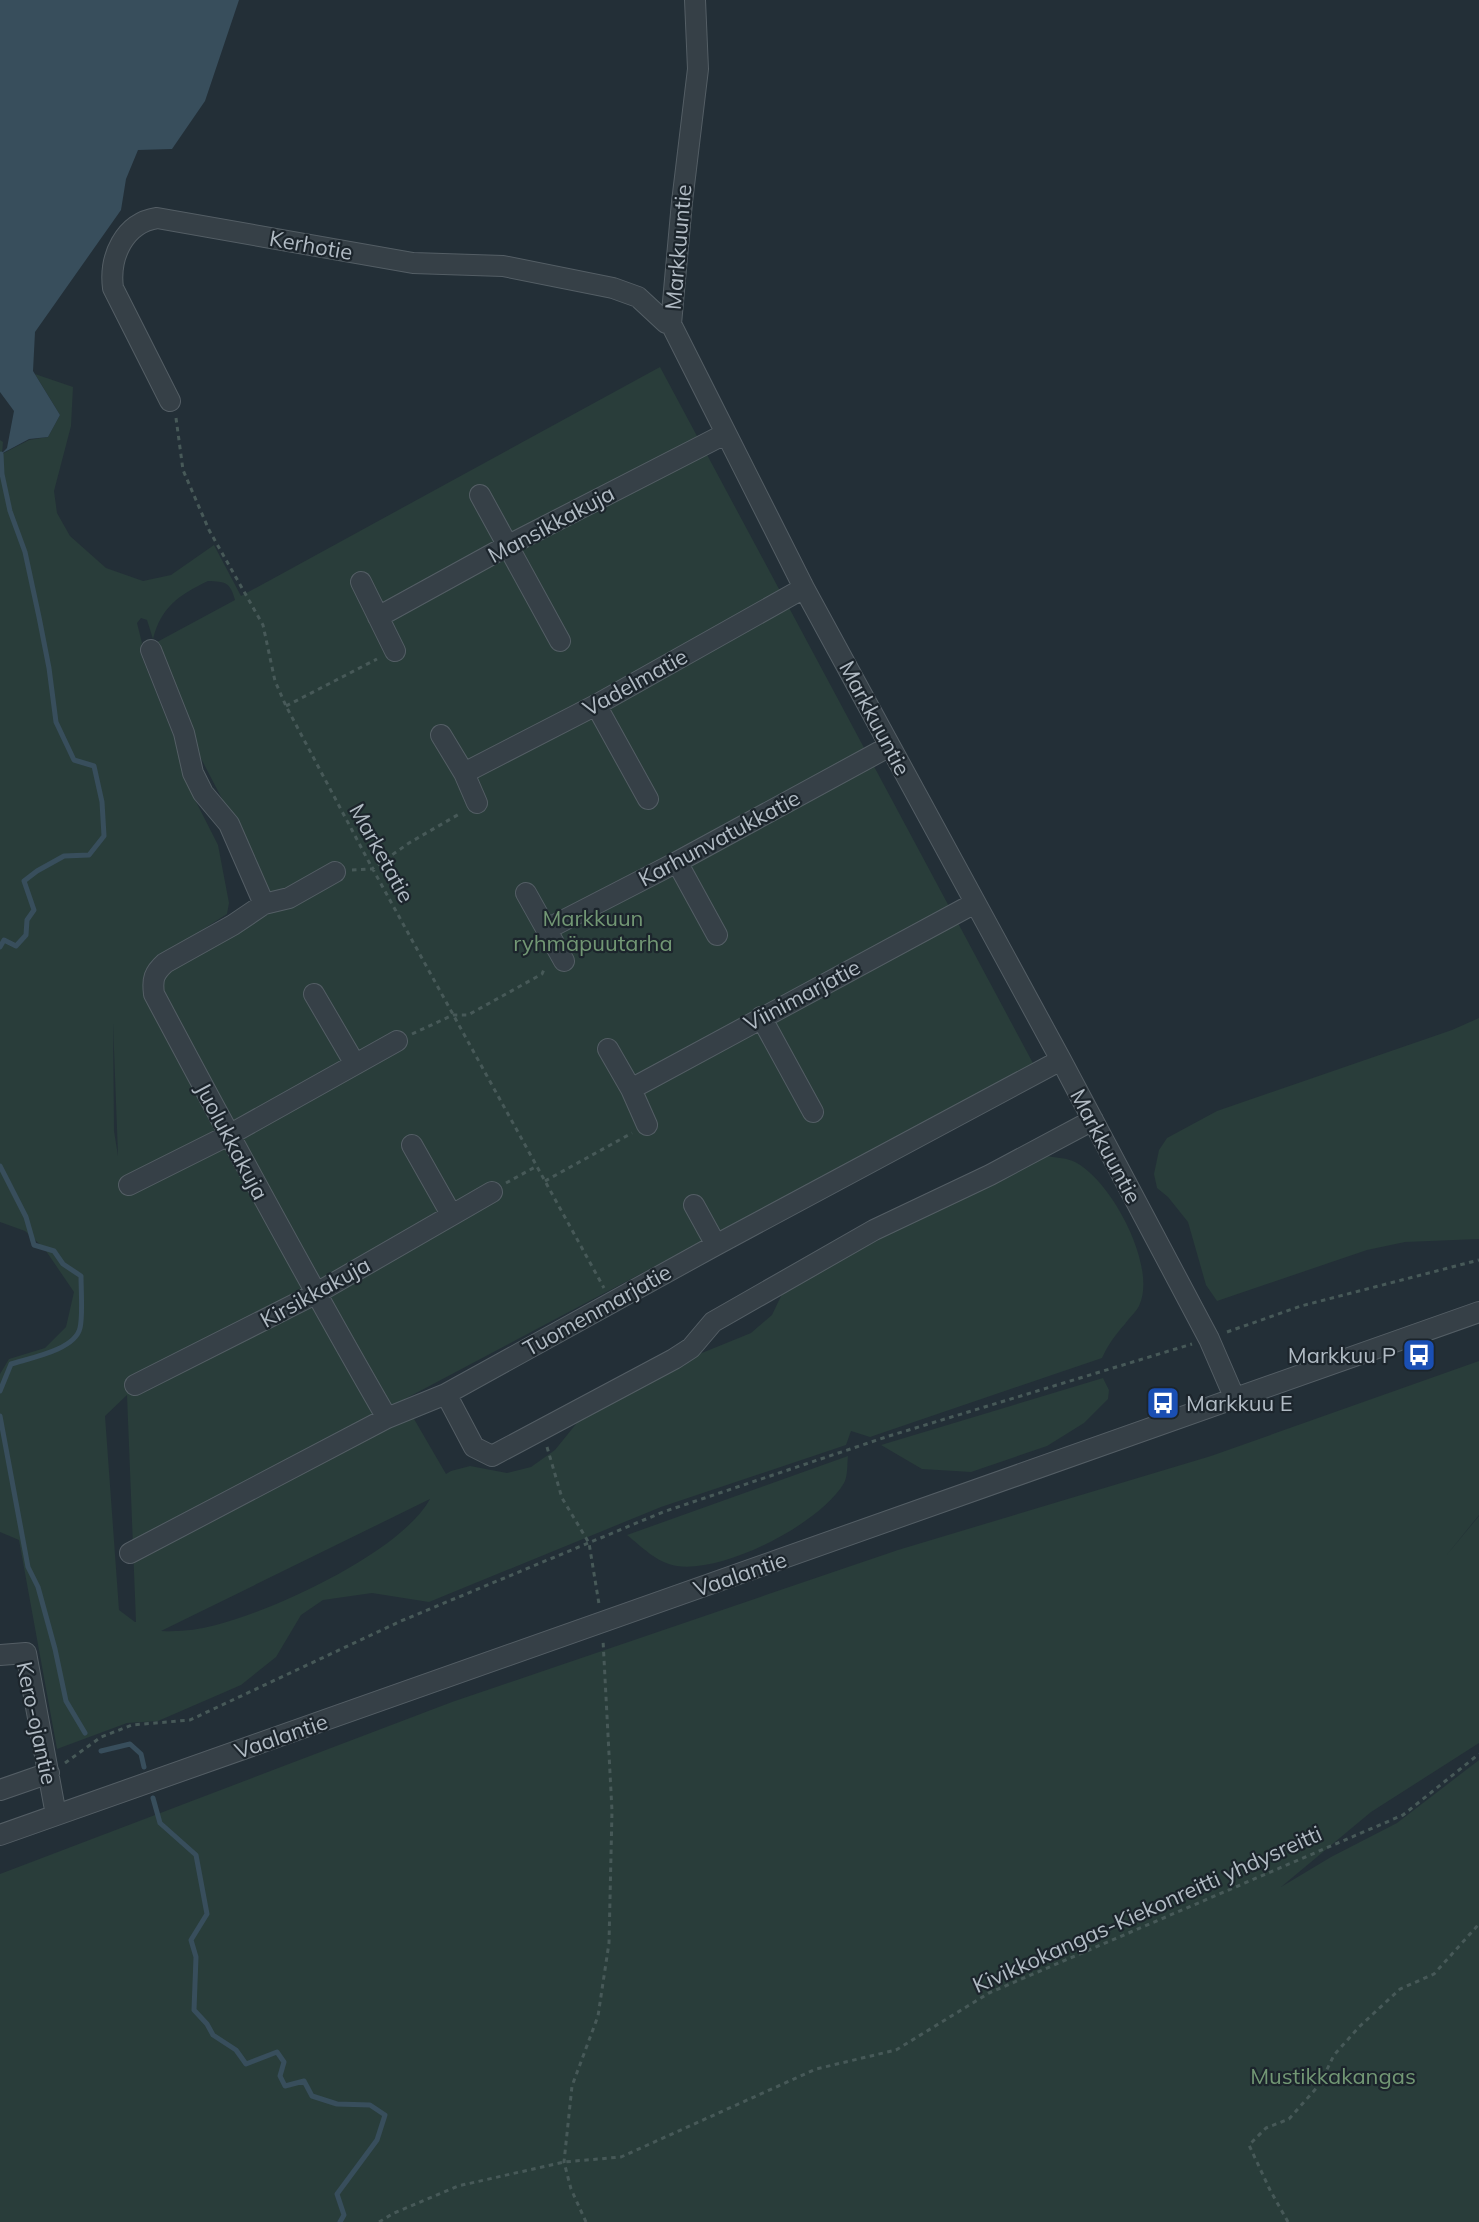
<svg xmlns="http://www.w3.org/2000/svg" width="1479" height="2222" font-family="Mulish,sans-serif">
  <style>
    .green { fill: #293d3a; fill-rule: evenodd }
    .water { fill: #384e5c }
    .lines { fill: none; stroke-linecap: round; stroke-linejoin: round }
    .stream { stroke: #384e5c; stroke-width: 5 }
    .minor-casing { stroke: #545e65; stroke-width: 22 }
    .path { stroke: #475958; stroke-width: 3; stroke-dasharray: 4.5 4.5; stroke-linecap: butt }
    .minor { stroke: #364047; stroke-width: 20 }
    .labels { text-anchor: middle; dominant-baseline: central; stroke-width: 4.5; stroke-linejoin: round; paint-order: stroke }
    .street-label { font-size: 22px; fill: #b1bbc4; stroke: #1c252c }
    .park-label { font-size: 22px; fill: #729774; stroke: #1c252c }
    .poi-label { font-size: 22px; fill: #b1bbc4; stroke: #1c252c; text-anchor: end }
  </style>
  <rect width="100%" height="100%" fill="#232f37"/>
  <path class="green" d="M660 367 1034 1065 403 1400 446 1474 451 1471 470 1466 507 1473 531 1467 555 1450 580 1419 692 1357 751 1333 772 1315 782 1294 879 1239 1048 1156C1056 1158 1068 1158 1075 1162 1111 1180 1158 1267 1139 1306 1136 1312 1129 1318 1125 1324 1115 1335 1108 1345 1102 1358L870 1437 851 1431 846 1445 661 1507 429 1602 372 1593 323 1600 301 1615 276 1657 241 1685 158 1721 127 1723 57 1749 19 1540 0 1532V1374L9 1359 45 1348 66 1327 74 1292 44 1248 25 1231 0 1222V440L3 442 2 454 29 440 48 437 60 415 35 374 73 387 71 426 54 491 57 513 70 536 106 568 143 581 171 575 214 545 241 596ZM208 581C225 582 230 581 235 600L144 649 270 891 155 960 227 914 229 903 218 845 184 778 174 737 140 652 142 643 137 623 141 618 147 620 153 639C161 607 179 595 208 581ZM113 1023 118 1155V1156L114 1131ZM127 1395 136 1622H135L119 1610 105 1416ZM430 1499C401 1552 275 1610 216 1625 197 1630 180 1632 161 1631Z
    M1479 1018V1239L1405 1242 1367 1250 1217 1301 1206 1285 1188 1222 1168 1197 1157 1188 1154 1174 1159 1150 1167 1138 1217 1111 1452 1030Z
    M1479 1361V1515L1445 1557 1479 1516V1743L1371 1812 1281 1887 1331 1857 1397 1823 1479 1760V2222H0V1874L452 1702 898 1550 1211 1456Z
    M1103 1378 1109 1390 1108 1399 1084 1423 1047 1446 971 1472 922 1469 881 1445Z
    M848 1456C847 1464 848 1476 844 1483 820 1524 724 1573 677 1566 657 1563 642 1547 627 1535Z"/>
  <path class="water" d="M0 0H239L205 101 172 149 138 150 126 179 121 210 35 332 33 371 60 415 48 437 29 439 1 454 7 448 14 411 0 392Z"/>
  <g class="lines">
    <path class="stream" d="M0 947 4 940 16 946 26 935 27 920 34 910 24 881 37 871 64 856 89 855 104 836 102 802 94 766 74 760 56 722 49 668 39 617 25 552 10 511 2 474 1 454
      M0 1166 26 1217 34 1245 54 1251 63 1264 81 1276C81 1290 83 1316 80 1328 75 1350 30 1358 11 1364L0 1391
      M0 1416 28 1567 38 1587 55 1649 66 1701 85 1733
      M101 1751 130 1744 141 1754 144 1767
      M153 1798 160 1823 196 1855 207 1914 191 1940 196 1957 194 2010 207 2024 213 2035 236 2050 246 2064 277 2052 284 2062 280 2076 285 2086 304 2081 312 2096 337 2104 370 2105 385 2115 377 2140 337 2194 344 2215 340 2222"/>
    <defs>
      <path id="minor" d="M695 0 698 69 682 202 671 324 804 588 1061 1060 1209 1339 1235 1399
        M170 401 113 288C109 257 124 223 157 218L413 263 503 266 613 288 638 297 666 323 671 324
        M480 495 560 641
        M361 582 395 651
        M378 617 507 546 725 434
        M151 650 184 733 193 773 203 793 229 824 264 904
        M596 705 648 799
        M441 735 464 773 477 803
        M464 773 596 705 804 588
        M677 862 717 935
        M335 872 289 898 264 904 233 925 165 963C154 973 152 979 154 994 230 1137 306 1278 387 1418
        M526 893 564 961
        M547 929 677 862 890 746
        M314 994 355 1064
        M761 1017 813 1112
        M608 1049 631 1089 647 1125
        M631 1089 975 903
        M412 1145 451 1214
        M129 1185 229 1135 397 1041
        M694 1205 716 1245
        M135 1385 315 1294 492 1192
        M446 1394 474 1447 492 1456 674 1359 691 1348 713 1322 874 1230 990 1175 1093 1120
        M130 1553 387 1418 446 1394 716 1245 1061 1060
        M0 1655 26 1653 56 1815
        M0 1790 49 1773
        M0 1835 1479 1312"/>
    </defs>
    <use href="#minor" class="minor-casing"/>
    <path class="path" d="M176 418 183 470 209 530 263 625 275 681 286 706 370 864 604 1288
      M286 706 377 659
      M352 870 372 869 409 843 461 813
      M412 1034 453 1015H468L542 974 545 967
      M545 1181 632 1133
      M506 1183 537 1166
      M1227 1332 1301 1306 1479 1260
      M547 1447 562 1498 589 1543 599 1604
      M65 1763 101 1737 132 1725 190 1720 401 1621 663 1512 889 1436 1192 1344
      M379 2222 394 2213 458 2186 564 2162 621 2157 816 2069 896 2050 989 1993 1403 1815 1479 1754
      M586 2222 571 2189 564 2162 572 2086 598 2016 609 1943 612 1811 603 1640
      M1288 2222 1270 2190 1249 2145 1266 2128 1289 2119 1320 2084 1334 2055 1359 2027 1400 1989 1434 1974 1479 1924"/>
    <use href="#minor" class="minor"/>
  </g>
  <defs>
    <symbol id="bus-square" viewBox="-11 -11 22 22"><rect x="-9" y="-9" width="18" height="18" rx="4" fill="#1a4fb4" stroke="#1c252c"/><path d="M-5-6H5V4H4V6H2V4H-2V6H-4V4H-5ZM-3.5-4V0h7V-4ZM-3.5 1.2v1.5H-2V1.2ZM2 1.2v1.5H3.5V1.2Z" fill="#fff"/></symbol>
  </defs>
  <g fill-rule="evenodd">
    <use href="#bus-square" x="1400" y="1336" width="38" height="38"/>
    <use href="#bus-square" x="1144" y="1384" width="38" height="38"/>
  </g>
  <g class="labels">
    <g class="street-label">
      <text transform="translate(311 245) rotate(10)">Kerhotie</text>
      <text transform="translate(678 247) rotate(-85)">Markkuuntie</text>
      <text transform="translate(551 524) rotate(-28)">Mansikkakuja</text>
      <text transform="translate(635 682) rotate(-29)">Vadelmatie</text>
      <text transform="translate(875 718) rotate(62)">Markkuuntie</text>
      <text transform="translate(719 838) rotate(-28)">Karhunvatukkatie</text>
      <text transform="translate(382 853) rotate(61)">Marketatie</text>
      <text transform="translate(802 995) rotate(-28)">Viinimarjatie</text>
      <text transform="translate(232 1141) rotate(62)">Juolukkakuja</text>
      <text transform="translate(1106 1146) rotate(62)">Markkuuntie</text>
      <text transform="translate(315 1292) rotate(-29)">Kirsikkakuja</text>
      <text transform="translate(597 1310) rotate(-29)">Tuomenmarjatie</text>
      <text transform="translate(740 1574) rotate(-19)">Vaalantie</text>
      <text transform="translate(37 1723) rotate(78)">Kero-ojantie</text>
      <text transform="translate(281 1736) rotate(-19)">Vaalantie</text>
      <text transform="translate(1147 1909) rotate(-24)">Kivikkokangas-Kiekonreitti yhdysreitti</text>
    </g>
    <g class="park-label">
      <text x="593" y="918">Markkuun<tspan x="593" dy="25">ryhmäpuutarha</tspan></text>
      <text x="1333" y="2076">Mustikkakangas</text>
    </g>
    <g class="poi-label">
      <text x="1396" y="1355">Markkuu P</text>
      <text x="1186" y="1403" text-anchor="start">Markkuu E</text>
    </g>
  </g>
</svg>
